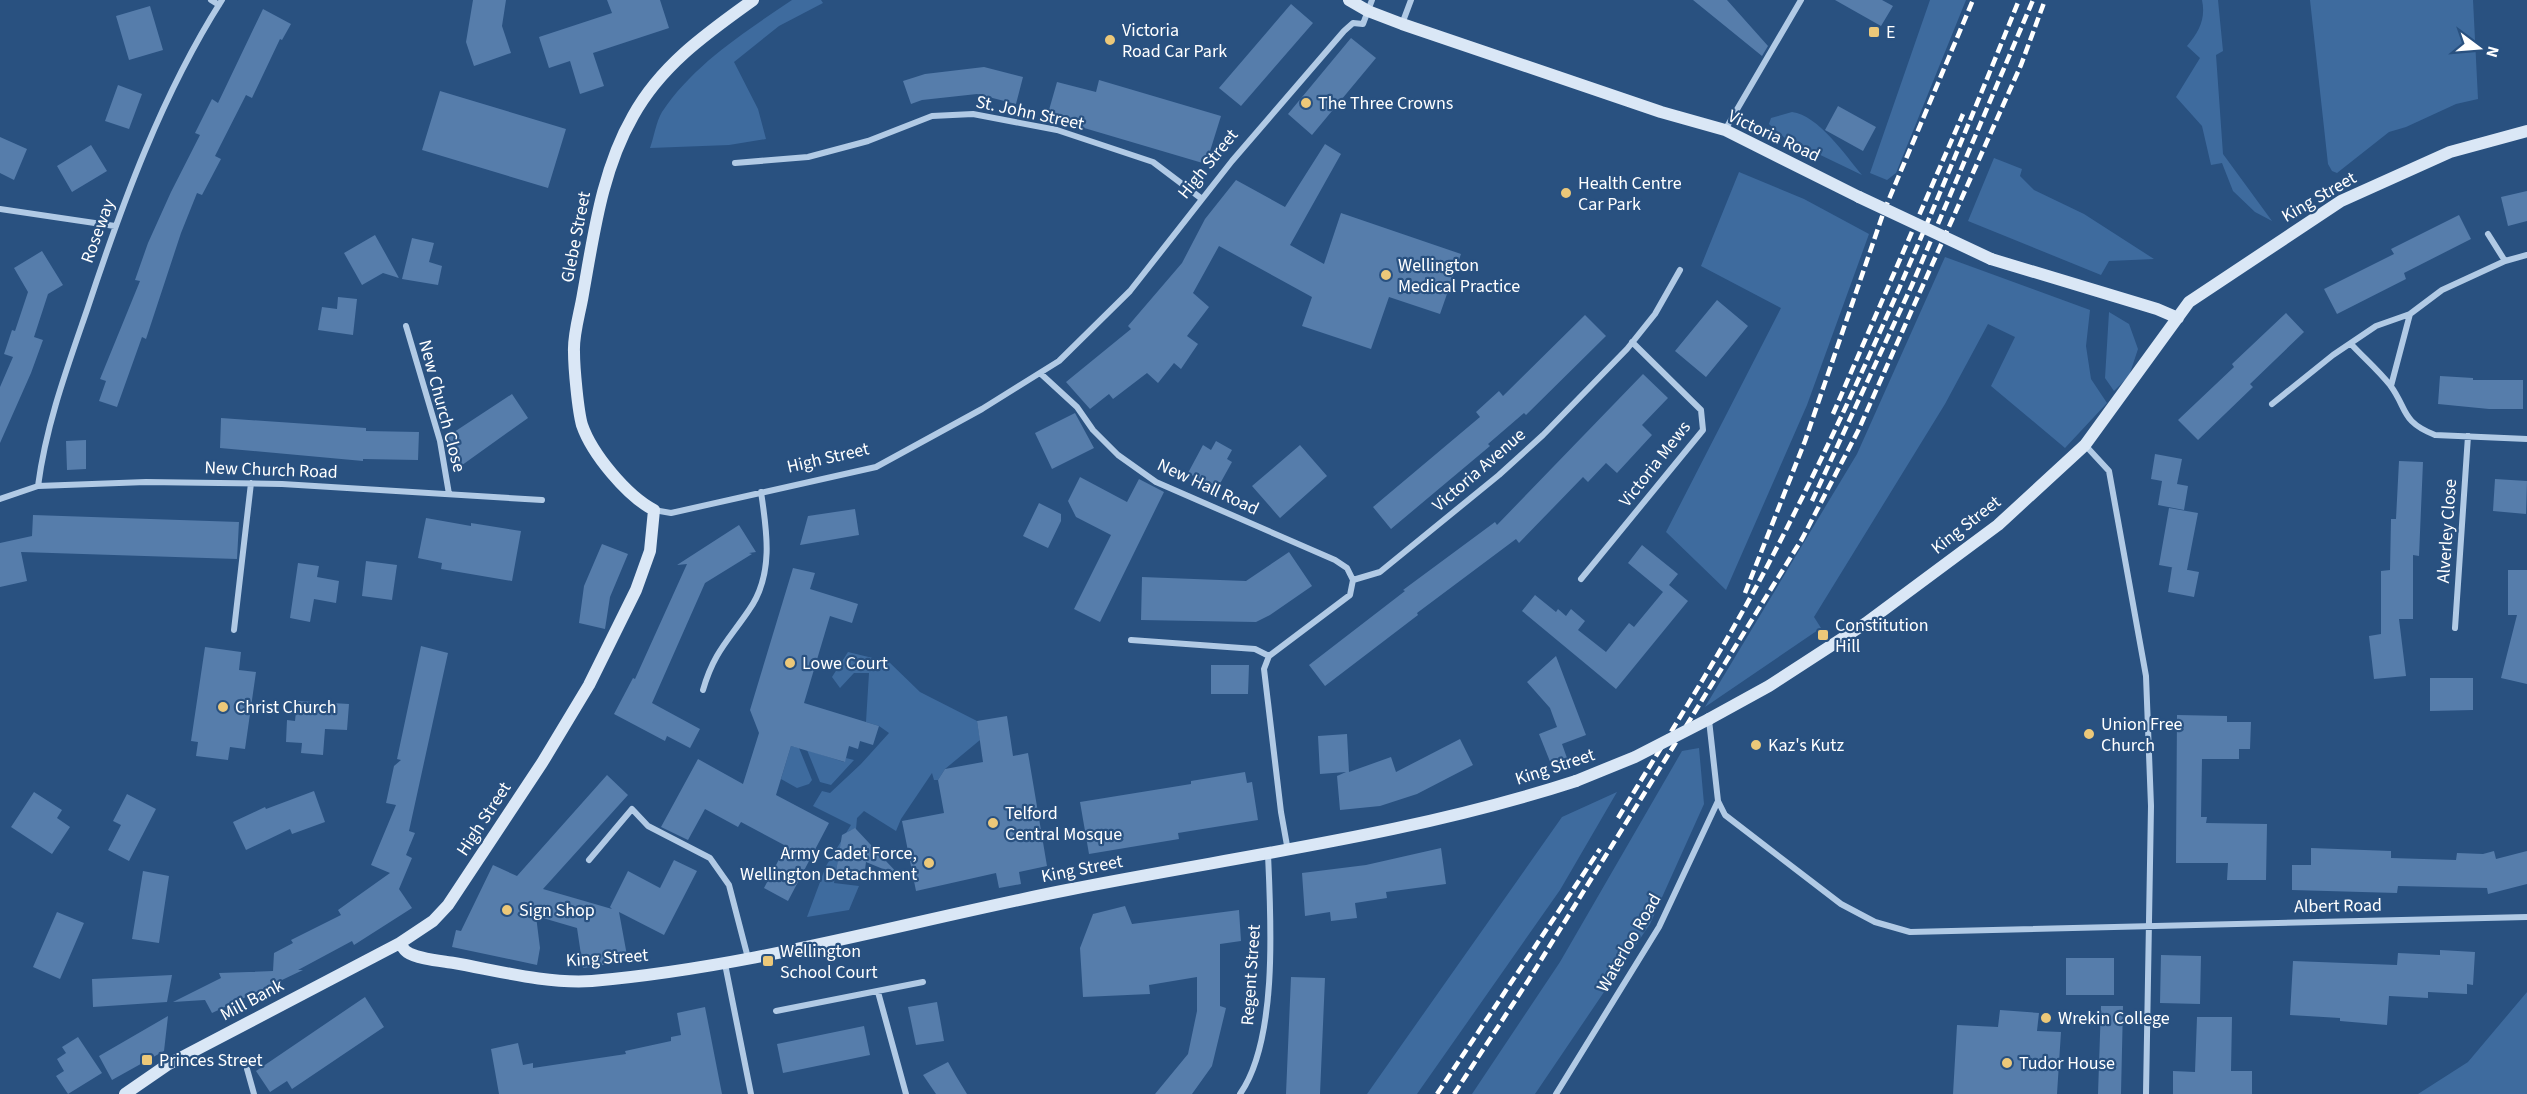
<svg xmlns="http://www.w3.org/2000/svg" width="2527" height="1094" font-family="'Source Sans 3',sans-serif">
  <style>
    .green { fill: #3e6b9e }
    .building { fill: #567dab }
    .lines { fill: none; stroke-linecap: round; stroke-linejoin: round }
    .street { stroke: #b1cae5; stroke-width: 6 }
    .secondary { stroke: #dae7f6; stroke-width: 12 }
    .rail { stroke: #fff; stroke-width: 4.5; stroke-dasharray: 10 4.5; stroke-linecap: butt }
    .secondary-bridge { stroke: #dae7f6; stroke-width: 12 }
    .poi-dot { fill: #ecc879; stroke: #295180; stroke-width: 2 }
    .labels { text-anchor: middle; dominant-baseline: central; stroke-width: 4.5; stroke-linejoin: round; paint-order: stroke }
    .poi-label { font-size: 18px; fill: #fff; stroke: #295180; text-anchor: start }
    .street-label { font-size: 18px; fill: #fff; stroke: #295180 }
  </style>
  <rect width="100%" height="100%" fill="#295180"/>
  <path class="green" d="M792 0H821L823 3 779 26 734 62 758 109 766 139 729 145 650 148C654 137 656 122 662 112 694 64 745 32 792 0Z
    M1930 0H1966L1896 173 1887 180 1870 173Z
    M2202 0H2218L2223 51 2216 55 2223 154 2272 221 2255 212 2233 191 2222 163 2211 165 2202 126 2176 97 2200 58 2187 46C2199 32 2206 19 2202 0Z
    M2310 0H2473L2478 99 2456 104 2406 127 2389 132 2337 173 2332 171 2328 164Z
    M1792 112C1818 115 1846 156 1862 175L1785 138 1769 124 1771 118Z
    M1994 158 2022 169 2020 176 2034 190 2084 214 2154 259 2109 261 2101 275 1968 221Z
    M1739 172 1804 199 1869 234 1807 405 1726 590 1666 532 1781 308 1701 266Z
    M1945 257 2090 310 2086 346 2091 379 2107 403 2065 448 1991 386 2015 337 1988 324 1945 404 1814 617 1821 628 1705 707 1857 454Z
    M2109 312 2129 324 2138 349 2129 376 2114 391 2105 378Z
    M848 652 889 662 920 692 977 721 980 740 945 769 938 780H934L932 773 901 819 896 831 864 811 857 818 856 829 849 831 841 844 834 883 859 886 849 910 807 917 826 866 851 825 813 806 822 791 830 793 861 764 889 733 879 726 866 722 869 673H854L840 688 832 677Z
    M791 746 799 748 812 780 809 784 797 788 781 779Z
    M1699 748 1704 804 1650 924 1535 1094H1472L1560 962 1682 751Z
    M807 750 844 762 846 758 854 760 831 785 820 782Z
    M1617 792 1560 890 1417 1094H1367L1562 817Z
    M2527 992V1094H2418L2468 1062Z"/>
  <path class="building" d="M473 0H506L502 26 511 53 474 66 466 42Z
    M607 0H660L669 28 593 53 604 86 580 94 570 61 549 68 539 37 612 13Z
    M1693 0H1727L1768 46 1762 56Z
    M1835 0H1882L1893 6 1881 26Z
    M1291 4 1313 23 1241 106 1219 88Z
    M150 6 163 50 129 60 116 16Z
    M263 9 291 24 282 40 280 39 252 98 246 95 215 156 221 159 202 195 197 193 181 233 146 339 142 337 117 407 99 401 106 381 100 379 140 281 135 280 148 243 171 192 200 135 195 133 212 99 218 103Z
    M1351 38 1376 58 1312 135 1288 114Z
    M984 67 1023 77 1016 104 977 94 922 100 911 104 903 81 925 74Z
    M1099 80 1221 116 1206 164 1047 117 1057 82 1096 92Z
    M118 85 142 94 129 129 105 121Z
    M440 91 566 129 548 188 422 150Z
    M1838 106 1876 127 1863 151 1825 130Z
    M0 137 27 149 14 180 0 173Z
    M1325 144 1341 154 1290 245 1324 264 1341 213 1461 254 1440 314 1389 297 1371 349 1302 326 1312 297 1219 246 1193 293 1209 307 1187 336 1198 344 1181 369 1174 363 1158 383 1147 373 1113 399 1109 394 1090 409 1066 382 1131 329 1128 326 1182 263 1205 219 1236 180 1285 207Z
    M91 145 107 171 72 192 57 166Z
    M2527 191V221L2508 226 2501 197Z
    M2459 215 2471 239 2404 273 2406 279 2337 314 2324 289 2394 254 2391 249Z
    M375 235 399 278 383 273 362 285 344 253Z
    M412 238 434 243 429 262 442 266 438 285 402 279Z
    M42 251 63 285 48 294 34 337 43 340 31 373 0 443V387L13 357 4 354 12 330 15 331 28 292 14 268Z
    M338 297 357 299 353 335 318 330 322 307 337 309Z
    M1717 300 1748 326 1706 377 1675 351Z
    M2286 313 2304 332 2250 384 2253 387 2198 440 2178 420 2234 367 2232 364Z
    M1585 315 1606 336 1526 415 1524 413 1488 444 1490 446 1391 529 1373 507 1480 417 1476 412 1499 391 1503 396Z
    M1643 374 1668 398 1642 425 1652 435 1617 473 1606 463 1588 482 1583 477 1519 543 1516 539 1417 613 1418 615 1325 686 1309 665 1405 591 1403 590 1495 522 1497 525Z
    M2440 376 2473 378V380H2523V409H2489L2438 404Z
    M512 394 528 418 458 468 447 452 445 438Z
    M1075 413 1094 448 1052 469 1035 433Z
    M221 418 366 428V431L419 432 418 460 363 459V461L220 448Z
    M86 440V469L67 470 66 441Z
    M1216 441 1232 450 1227 459 1232 462 1217 489 1188 473 1203 445 1211 450Z
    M1300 445 1327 476 1280 518 1252 486Z
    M2155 454 2182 459 2177 484 2188 486 2184 510 2158 505 2162 481 2151 479Z
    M2399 461 2423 462 2419 556 2413 555V619H2399L2406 676 2374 679 2369 636 2381 634V571L2390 570 2391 519H2396Z
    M1080 477 1127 502 1139 479 1164 492 1100 622 1074 609 1111 535 1076 517 1068 501Z
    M2495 479 2527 481 2526 514 2493 511Z
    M1039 503 1061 514V521L1048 548 1023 536Z
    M2169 508 2198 513 2187 570 2159 565Z
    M855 509 859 535 800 545 808 516Z
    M33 515 239 522 237 559 21 552 27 581 0 587V543L32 536Z
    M426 518 471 526V523L521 531 512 581 441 569 442 563 418 558Z
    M739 525 756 552 749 553 752 554 705 583 652 703 700 729 690 748 667 736 665 741 614 714 633 678 635 679 687 564 677 565Z
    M602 544 628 554 610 597 605 629 579 623 584 586Z
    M1642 545 1678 574 1669 585 1688 601 1616 689 1522 611 1535 595 1556 612 1558 609 1566 616 1571 609 1585 621 1578 630 1606 652 1629 623 1634 627 1663 592 1628 563Z
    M1289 552 1312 586 1270 615 1256 622 1141 620 1142 577 1246 581Z
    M366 561 397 565 392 600 362 596Z
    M298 563 319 566 317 577 339 581 336 603 314 599 310 622 290 618Z
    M2172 567 2199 572 2194 597 2168 592Z
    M793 568 815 573 810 589 858 604 852 623 830 616 804 703 879 726 873 745 860 741 858 749 849 746 845 762 791 746 776 795 829 823 788 901 764 888 786 846 741 822 738 827 705 809 688 840 661 827 698 759 743 784 759 733 750 710Z
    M2508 570H2527V684L2501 678 2517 615H2508Z
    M421 646 448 653 409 831 415 833 406 855 412 858 399 889 412 908 354 945 352 941 298 970H303L212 1013 205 1000 173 1002 221 978 219 973 273 971 274 953 293 943 291 940 341 915 338 910 390 873 371 865 396 805 386 803 394 766 401 760 397 759Z
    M205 647 241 652 239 670 256 672 245 749 230 747 228 760 196 756 198 742 191 741Z
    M1556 656 1586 735 1562 744 1567 758 1551 764 1539 734 1557 727 1550 708 1527 682Z
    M1211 665H1249L1248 694H1211Z
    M2430 678H2473V710L2430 711Z
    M297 701 349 704 347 730 325 729 323 755 301 753 302 743 286 742 287 720 295 721Z
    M2177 715 2227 716V722H2251L2250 749H2239V759H2202L2201 817H2207L2206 823 2267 824 2266 880H2227L2228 863H2176Z
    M1007 716 1013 756 1028 753 1047 866 1019 872 1021 884 999 888 996 873 916 891 902 821 944 813 938 780 945 769 983 762 977 721Z
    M1347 734 1349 772 1391 757 1396 772 1460 739 1473 765 1417 794 1380 806 1340 810 1337 776 1346 772 1320 774 1318 736Z
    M1245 772 1247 783 1252 782 1258 820 1178 833 1179 839 1089 854 1080 802 1191 784V781Z
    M607 775 628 795 543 889 612 909 610 907 628 871 660 888 674 860 697 871 664 935 619 912 628 961 583 968 577 928 536 916 540 948 537 965 452 947 456 930 461 931 493 865 517 876Z
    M314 791 325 822 292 834 290 829 246 850 233 822 265 807 266 809Z
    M34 792 62 810 57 818 70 827 52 854 11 827Z
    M127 794 156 809 129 861 108 850 121 825 113 821Z
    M855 828 900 876 866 862 864 877 836 872 842 835Z
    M1441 848 1446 884 1386 892 1387 898 1355 903 1357 918 1331 921 1330 912 1305 916 1302 873 1366 865Z
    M2311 848 2391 851V858L2456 860 2457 853 2483 854 2494 851 2496 859 2527 851V884L2488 894 2487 888 2398 886 2397 893 2292 890V865H2311Z
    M143 871 169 876 159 943 132 939Z
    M1125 906 1132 924 1239 910 1241 941 1220 944V1006L1226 1008 1212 1066 1192 1094H1155L1188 1054 1197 1011V977L1149 985 1150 994 1083 997 1080 948 1093 914Z
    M57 912 84 923 60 979 33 967Z
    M2440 950 2475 952 2473 985 2467 984V994L2428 992V998L2389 996 2387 1025 2340 1021V1018L2290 1015 2293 961 2397 965 2398 953 2440 955Z
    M2161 955 2201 956 2200 1004 2160 1003Z
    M2066 958H2114V995H2066Z
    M172 975 167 1002 93 1007 92 979Z
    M1291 977 1325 978 1320 1094H1286Z
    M365 997 384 1027 292 1089 287 1081 270 1092 256 1071Z
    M937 1002 944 1041 916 1045 908 1007Z
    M2101 1006H2123L2121 1094H2098Z
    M705 1007 722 1094H499L491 1049 518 1043 523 1065 533 1063V1068L626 1054 625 1051 671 1041V1037L681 1035 677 1013Z
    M2000 1010 2039 1013 2037 1031 2061 1032 2057 1094H1953L1957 1025 1998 1027Z
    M168 1016 164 1051 112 1080 99 1056Z
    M2197 1017H2232L2231 1071H2252V1094H2173V1071L2195 1072Z
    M864 1026 870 1055 783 1073 777 1044Z
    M78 1037 102 1073 68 1094 56 1076 64 1071 57 1059 66 1053 62 1047Z
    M948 1062 956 1076 967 1094H936L923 1075Z"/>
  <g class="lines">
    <path class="street" d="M211 0 219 5
      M1402 24 1411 0
      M1725 130 1801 0
      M735 163 808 157 868 141 932 116 973 114 1057 130 1153 162 1202 199
      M0 209 115 226
      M2488 234 2505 261
      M406 326 440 441 449 494
      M2351 344C2364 358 2378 370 2390 385 2408 409 2400 421 2435 435L2527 439
      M1040 373 1077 407 1093 430 1118 455 1156 482 1335 560 1347 568 1353 580
      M2391 386 2410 314
      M2272 404 2333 355 2376 326 2410 314 2442 290 2505 261 2527 255
      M2085 445 2109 471 2146 676 2151 806 2146 1094
      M38 486C46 425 67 368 87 310 122 204 162 94 222 0
      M0 499 38 486 146 482 282 484 542 500
      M654 510 671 513 876 467 982 409 1059 361 1130 291 1232 161 1344 31 1353 23 1363 24 1372 0
      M1581 579 1703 430 1701 410 1632 342
      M1353 580 1380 572 1499 475 1543 435 1627 349 1655 314 1680 270
      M2455 628 2468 436
      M234 630 251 483
      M1131 640 1255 649 1269 656
      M703 690C714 652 728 641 749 610 774 575 767 531 761 492
      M1709 720 1718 801 1725 815 1841 904 1875 922 1910 932 2527 917
      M1288 851 1281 812 1264 669 1269 656 1350 595 1353 580
      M589 860 632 809 648 826 710 858 729 885 748 958
      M725 964 751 1094
      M878 992 906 1094
      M776 1011 923 982
      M247 1069 254 1094
      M1240 1094C1278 1040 1271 919 1268 855
      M1556 1094 1659 927 1718 801"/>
    <path class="secondary" d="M1349 0 1368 11 1402 24 1661 112 1725 130 1859 197
      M1991 259 2157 309 2178 318
      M1709 719 1769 686 1866 623 1998 525 2085 445 2189 302 2341 201 2450 152 2527 131
      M400 943C402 946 404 950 407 952 417 959 442 961 454 963 499 971 547 984 592 981 753 967 909 921 1067 890 1238 856 1410 835 1576 781
      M125 1094 167 1065 400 943 433 921 448 905 542 763 589 685 636 590 650 551 654 510C627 496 592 454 582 425 578 411 574 368 574 352 573 334 580 313 583 294 594 233 602 170 633 116 661 65 707 33 753 0"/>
    <path class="rail" d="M1833 414 1963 114
      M1812 501 1912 285 2033 0
      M1745 593 1805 441 1884 211 1973 0
      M1618 818C1666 739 1717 660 1761 578 1860 391 1940 195 2019 0
      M1437 1094 1600 849
      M1454 1094 1528 981 1802 539 1858 431 2021 65 2045 0"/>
    <path class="secondary-bridge" d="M1859 197 1991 259
      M1576 781 1635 757 1709 719"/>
  </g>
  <g class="poi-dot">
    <rect x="1868" y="26" width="12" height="12" rx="3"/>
    <circle cx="1110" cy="40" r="6"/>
    <circle cx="1306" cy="103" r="6"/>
    <circle cx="1566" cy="193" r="6"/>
    <circle cx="1386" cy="275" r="6"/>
    <rect x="1817" y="629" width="12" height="12" rx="3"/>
    <circle cx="790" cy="663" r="6"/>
    <circle cx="223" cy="707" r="6"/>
    <circle cx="2089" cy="734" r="6"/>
    <circle cx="1756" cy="745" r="6"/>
    <circle cx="993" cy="823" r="6"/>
    <circle cx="929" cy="863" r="6"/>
    <circle cx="507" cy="910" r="6"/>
    <rect x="762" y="955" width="12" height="12" rx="3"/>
    <circle cx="2046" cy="1018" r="6"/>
    <rect x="141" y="1054" width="12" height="12" rx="3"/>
    <circle cx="2007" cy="1063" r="6"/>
  </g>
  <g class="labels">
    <g class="poi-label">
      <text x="1122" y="30">Victoria<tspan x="1122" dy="21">Road Car Park</tspan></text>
      <text x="1886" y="32">E</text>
      <text x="1318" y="103">The Three Crowns</text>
      <text x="1578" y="183">Health Centre<tspan x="1578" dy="21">Car Park</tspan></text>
      <text x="1398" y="265">Wellington<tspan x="1398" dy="21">Medical Practice</tspan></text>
      <text x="1835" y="625">Constitution<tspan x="1835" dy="21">Hill</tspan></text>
      <text x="802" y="663">Lowe Court</text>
      <text x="235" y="707">Christ Church</text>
      <text x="2101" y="724">Union Free<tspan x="2101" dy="21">Church</tspan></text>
      <text x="1768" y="745">Kaz's Kutz</text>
      <text x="1005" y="813">Telford<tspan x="1005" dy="21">Central Mosque</tspan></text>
      <text x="917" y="853" text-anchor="end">Army Cadet Force,<tspan x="917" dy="21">Wellington Detachment</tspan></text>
      <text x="519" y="910">Sign Shop</text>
      <text x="780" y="951">Wellington<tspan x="780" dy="21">School Court</tspan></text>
      <text x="2058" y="1018">Wrekin College</text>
      <text x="159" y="1060">Princes Street</text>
      <text x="2019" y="1063">Tudor House</text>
    </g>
    <g class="street-label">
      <text transform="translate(1030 113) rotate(12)">St. John Street</text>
      <text transform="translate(1774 136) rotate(25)">Victoria Road</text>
      <text transform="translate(1208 164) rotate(-51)">High Street</text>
      <text transform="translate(2319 197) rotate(-30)">King Street</text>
      <text transform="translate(98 231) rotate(-70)">Roseway</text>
      <text transform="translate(576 237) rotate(-79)">Glebe Street</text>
      <text transform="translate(442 406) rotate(75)">New Church Close</text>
      <text transform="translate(828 458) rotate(-13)">High Street</text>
      <text transform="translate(1655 464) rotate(-52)">Victoria Mews</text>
      <text transform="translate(271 470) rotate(2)">New Church Road</text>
      <text transform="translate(1479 470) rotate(-41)">Victoria Avenue</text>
      <text transform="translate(1208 487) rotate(25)">New Hall Road</text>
      <text transform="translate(1966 525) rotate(-38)">King Street</text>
      <text transform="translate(2447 531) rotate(-86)">Alverley Close</text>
      <text transform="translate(1555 767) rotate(-18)">King Street</text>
      <text transform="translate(484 819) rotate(-57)">High Street</text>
      <text transform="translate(1082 869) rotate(-11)">King Street</text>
      <text transform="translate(2338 906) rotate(-1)">Albert Road</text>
      <text transform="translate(1629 943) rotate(-60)">Waterloo Road</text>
      <text transform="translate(607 958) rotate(-4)">King Street</text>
      <text transform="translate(1251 975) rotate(-86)">Regent Street</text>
      <text transform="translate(252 1000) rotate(-28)">Mill Bank</text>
    </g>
  </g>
  <g transform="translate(2479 48) rotate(106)" stroke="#295180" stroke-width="4.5" paint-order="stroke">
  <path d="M0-4.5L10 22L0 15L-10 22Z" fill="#ffffff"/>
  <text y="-9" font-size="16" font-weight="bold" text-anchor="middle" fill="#ffffff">N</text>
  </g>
</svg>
